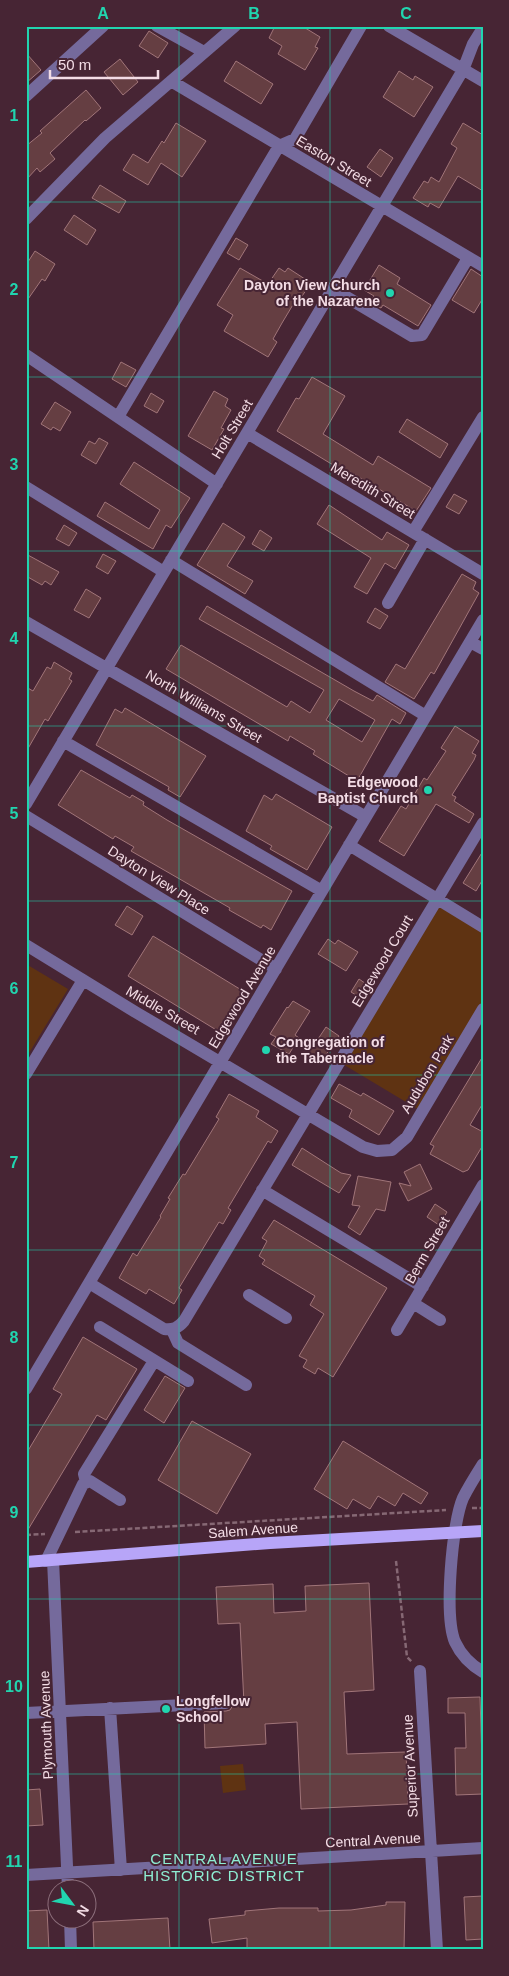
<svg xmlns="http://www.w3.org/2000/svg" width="509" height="1976" font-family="Helvetica,sans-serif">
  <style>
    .green { fill: #5f3312 }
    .building { fill: #653e42; stroke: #a17579; fill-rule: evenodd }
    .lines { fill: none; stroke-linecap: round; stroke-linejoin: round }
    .path { stroke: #866874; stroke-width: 2.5; stroke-dasharray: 5 2.5; stroke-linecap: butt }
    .minor { stroke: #756a9c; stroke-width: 12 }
    .major { stroke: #b7a5f8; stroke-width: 12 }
    .grid { fill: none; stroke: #21d5af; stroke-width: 1; stroke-opacity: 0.55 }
    .poi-dot { fill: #21d5af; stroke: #472534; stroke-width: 2 }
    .labels { text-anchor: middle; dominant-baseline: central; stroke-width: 4; stroke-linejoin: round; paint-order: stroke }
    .street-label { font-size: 14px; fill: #f3dce5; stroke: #472534 }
    .poi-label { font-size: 14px; font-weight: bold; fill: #f3dce5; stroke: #472534; text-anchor: end }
    .neighbourhood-label { font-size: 15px; letter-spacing: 1px; fill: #8eeed3; stroke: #472534 }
    .neatline { fill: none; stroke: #21d5af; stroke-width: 2 }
    .grid-label { font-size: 16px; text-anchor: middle; font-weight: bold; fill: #21d5af }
  </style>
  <rect width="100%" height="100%" fill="#472534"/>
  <path class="green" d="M436 904 483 931V1009L421 1111 341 1063Z
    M26 964 68 989 26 1058Z
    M243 1764 246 1790 223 1793 220 1766Z"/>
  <path class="building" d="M275 26H302L320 37 315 47 318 48 305 70 278 54 282 46 269 38Z
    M149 31 168 43 158 58 139 46Z
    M26 53 41 70 26 83Z
    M120 59 138 82 123 95 104 72Z
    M236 61 273 84 261 104 224 81Z
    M399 71 413 80 415 76 433 87 414 117 383 97Z
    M86 90 101 108 86 121 85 120 50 153 55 159 40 172 37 168 26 180V146L42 133 40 131Z
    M176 123 206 141 182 177 161 163 148 185 123 170 133 154 148 163 162 141 164 143Z
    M463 123 483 135V191L458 176 439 208 430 203 428 207 413 198 424 181 428 183 431 177 439 182 457 148 451 144Z
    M380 149 393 158 381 177 367 167Z
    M100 185 126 201 119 213 92 198Z
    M74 215 96 230 87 245 64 230Z
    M236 238 248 245 239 260 227 253Z
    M35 251 55 264 45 281 42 279 26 302V265Z
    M379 265 400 278 397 284 431 305 418 326 383 305 381 308 370 302 374 296 364 290Z
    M240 268 268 284 279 268 285 272 288 268 311 283 300 299 297 298 282 323 273 339 277 342 268 357 224 331 233 315 217 305Z
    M471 269 483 277V298L474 313 452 300Z
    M121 362 136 370 126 387 112 379Z
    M312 377 345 396 323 434 373 465 378 456 431 488 416 511 350 472 348 474 277 431 296 398 299 399Z
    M214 391 228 399 225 406 231 410 221 428 224 429 212 450 188 436Z
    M151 393 164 401 157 413 144 406Z
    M55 402 71 412 60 431 53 427 51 430 41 424Z
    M407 419 448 444 440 458 399 432Z
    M99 438 108 443 96 464 81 455 89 441 95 444Z
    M134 462 190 498 171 528 166 525 153 549 97 516 105 502 149 529 160 510 120 484Z
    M454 494 467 501 459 514 446 507Z
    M329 505 382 540 387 532 409 545 395 569 385 563 367 594 354 587 371 558 317 524Z
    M223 523 245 537 227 566 253 581 245 594 197 565Z
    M64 525 77 533 69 546 56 539Z
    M260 530 272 538 264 551 252 544Z
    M26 554 59 572 51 585 45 581 42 585 26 576Z
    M103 554 116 561 108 574 96 567Z
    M462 574 476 582 473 589 479 593 434 674 431 672 414 699 385 682 396 664 405 669Z
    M86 589 101 598 89 618 74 610Z
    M207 606 354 691 373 701 377 695 406 713 400 724 392 719 357 781 313 754 315 751 290 736 288 741 166 669 181 645 287 707 291 701 310 713 324 690 199 619ZM339 699 375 720 362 742 326 720Z
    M375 608 388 616 380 629 367 622Z
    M54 662 72 673 69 679 72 681 48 721 45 719 26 752V687L33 691 47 667 51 669Z
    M125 708 206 756 180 797 168 790 169 787 96 745 115 709 122 713Z
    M455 726 479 741 472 753 476 755 474 760 452 795 456 797 454 801 474 814 469 823 436 804 404 856 379 841 401 806 406 809 424 778 427 780 446 751 441 748Z
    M81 770 130 798 132 795 144 802 143 805 167 820 292 891 271 930 263 925 261 928 229 910 230 908 131 851 134 847 115 836 113 839 58 805Z
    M276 794 332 827 307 870 270 849 272 846 246 831 264 795 272 800Z
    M483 851V879L476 891 463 883Z
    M127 906 143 916 132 935 115 925Z
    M153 936 243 991 218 1031 128 976Z
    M328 939 335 944 338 940 358 952 346 971 318 954Z
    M359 979 372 988 364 1000 351 992Z
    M293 1001 310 1011 295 1035 299 1038 289 1054 271 1044 276 1037 270 1034 287 1007 288 1008Z
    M326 1027 339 1036 321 1062 308 1054Z
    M483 1056V1103L470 1125 483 1132V1145L468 1170 463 1172 430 1154 434 1146 430 1144Z
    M339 1084 361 1096 363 1093 394 1111 379 1135 349 1117 352 1110 331 1098Z
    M229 1094 259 1111 256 1117 278 1131 271 1143 268 1141 228 1208 231 1210 223 1224 219 1222 179 1288 182 1290 174 1304 149 1289 146 1294 119 1278 133 1253 137 1256 161 1217 160 1216 170 1199 168 1198 183 1174 185 1175 219 1119 216 1117Z
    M302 1148 341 1173 351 1175 339 1193 292 1165Z
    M420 1164 432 1189 408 1201 399 1183 411 1186 404 1172Z
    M358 1176 391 1182 385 1211 376 1209 360 1235 348 1227 360 1206 352 1205Z
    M435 1204 447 1212 439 1225 427 1217Z
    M274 1220 387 1288 333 1377 318 1368 315 1374 303 1367 307 1360 299 1356 324 1314 310 1305 315 1296 262 1264 265 1260 259 1256 267 1241 262 1238Z
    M83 1337 137 1369 106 1420 97 1415 26 1533V1454L62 1394 53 1389Z
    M165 1376 185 1388 164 1423 144 1410Z
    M192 1421 251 1454 217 1514 158 1480Z
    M343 1441 428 1493 421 1504 403 1493 395 1506 378 1496 370 1509 353 1499 347 1509 314 1489Z
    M369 1583 374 1690 344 1692 347 1754 406 1752 408 1804 301 1809 297 1722 265 1724 266 1744 205 1748 204 1712 226 1711 230 1710 233 1705 244 1704 240 1623 218 1624 216 1587 273 1584 274 1613 306 1611 305 1586Z
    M480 1697 483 1794 456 1795 455 1748H466L465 1713H448V1698Z
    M40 1789 43 1825 26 1826V1790Z
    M483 1896V1939L466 1940 464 1897Z
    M386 1902H405L404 1950H247V1938L212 1943 209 1919 245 1915V1911L279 1908H318V1911L351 1910 386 1905Z
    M47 1910 49 1950H27L26 1911Z
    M168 1918 170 1950H94L93 1922Z"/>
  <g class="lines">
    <path class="path" d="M472 1508H483
      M75 1532 446 1510
      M26 1535 45 1534
      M396 1561 407 1657 412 1662"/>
    <path class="minor" d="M157 26 204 52
      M389 26 483 81
      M171 81 483 266
      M26 96 103 26
      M26 219 105 138 235 26
      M333 289 412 336 422 335 468 258
      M26 355 217 484
      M118 417 279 146 295 139 361 26
      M247 433 483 574
      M26 487 164 572
      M413 532 483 417
      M171 560 426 716
      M388 603 425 539
      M26 622 366 817
      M470 642 483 649
      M63 741 322 891
      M26 804 463 70 473 44 483 28
      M26 816 276 969
      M349 845 483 927
      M26 945 137 1013 363 1147 377 1151 392 1150 407 1137 483 1009
      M26 1074 83 980
      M262 1190 423 1287
      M89 1283 164 1329C173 1330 178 1328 184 1321L483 823
      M249 1295 286 1318
      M413 1303 440 1320
      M100 1327 188 1381
      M172 1330 178 1343 246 1385
      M397 1330 483 1185
      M26 1389 483 620
      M483 1464C476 1475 469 1486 463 1498 452 1523 444 1616 455 1642 461 1655 471 1665 483 1672
      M86 1482 84 1474 154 1361
      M53 1560 68 1888
      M46 1561 83 1484 90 1481 120 1500
      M420 1671 437 1950
      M110 1708 121 1870
      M26 1713 225 1703
      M26 1875 483 1848
      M70 1918 71 1950"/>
    <path class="major" d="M26 1562 270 1543 483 1531"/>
  </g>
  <path class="grid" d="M179 26V1950M330 26V1950M26 202H483M26 377H483M26 551H483M26 726H483M26 901H483M26 1075H483M26 1250H483M26 1425H483M26 1599H483M26 1774H483"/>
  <g class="poi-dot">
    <circle cx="390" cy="293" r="5"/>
    <circle cx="428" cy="790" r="5"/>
    <circle cx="266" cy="1050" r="5"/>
    <circle cx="166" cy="1709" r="5"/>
  </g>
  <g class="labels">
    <g class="street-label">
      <text transform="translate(334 161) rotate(31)">Easton Street</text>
      <text transform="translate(232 429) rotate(-59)">Holt Street</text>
      <text transform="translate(373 490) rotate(31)">Meredith Street</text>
      <text transform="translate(204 706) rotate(30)">North Williams Street</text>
      <text transform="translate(159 880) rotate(32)">Dayton View Place</text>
      <text transform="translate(382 961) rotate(-59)">Edgewood Court</text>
      <text transform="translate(242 997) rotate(-59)">Edgewood Avenue</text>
      <text transform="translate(163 1010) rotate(30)">Middle Street</text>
      <text transform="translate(427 1074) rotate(-59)">Audubon Park</text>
      <text transform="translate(427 1250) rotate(-60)">Berm Street</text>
      <text transform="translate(253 1530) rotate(-4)">Salem Avenue</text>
      <text transform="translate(46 1725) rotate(-92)">Plymouth Avenue</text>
      <text transform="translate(410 1766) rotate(-93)">Superior Avenue</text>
      <text transform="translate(373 1840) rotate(-3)">Central Avenue</text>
    </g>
    <g class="poi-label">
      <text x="380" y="285">Dayton View Church<tspan x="380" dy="16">of the Nazarene</tspan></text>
      <text x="418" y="782">Edgewood<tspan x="418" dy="16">Baptist Church</tspan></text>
      <text x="276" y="1042" text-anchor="start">Congregation of<tspan x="276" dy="16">the Tabernacle</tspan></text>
      <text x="176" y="1701" text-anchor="start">Longfellow<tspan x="176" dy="16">School</tspan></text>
    </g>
    <g class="neighbourhood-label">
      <text x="224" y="1858">CENTRAL AVENUE<tspan x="224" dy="17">HISTORIC DISTRICT</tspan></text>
    </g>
  </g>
  <rect width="509" height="1976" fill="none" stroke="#472534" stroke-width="55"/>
  <g transform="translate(72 1904) rotate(122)"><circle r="24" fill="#472534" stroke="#8c6e7b"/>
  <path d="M0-4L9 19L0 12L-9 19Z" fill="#21d5af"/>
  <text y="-8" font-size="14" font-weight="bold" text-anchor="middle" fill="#f3dce5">N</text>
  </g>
  <path d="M50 70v8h108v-8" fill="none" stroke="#f3dce5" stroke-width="2.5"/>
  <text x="58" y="70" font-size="15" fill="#f3dce5" stroke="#472534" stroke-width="4" paint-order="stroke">50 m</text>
  <rect x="28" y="28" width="454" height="1920" class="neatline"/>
  <g class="grid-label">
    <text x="103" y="19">A</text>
    <text x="254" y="19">B</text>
    <text x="406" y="19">C</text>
    <text x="14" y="121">1</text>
    <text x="14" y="295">2</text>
    <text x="14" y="470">3</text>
    <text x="14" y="644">4</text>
    <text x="14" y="819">5</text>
    <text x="14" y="994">6</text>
    <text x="14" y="1168">7</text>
    <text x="14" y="1343">8</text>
    <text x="14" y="1518">9</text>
    <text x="14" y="1692">10</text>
    <text x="14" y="1867">11</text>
  </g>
</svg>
